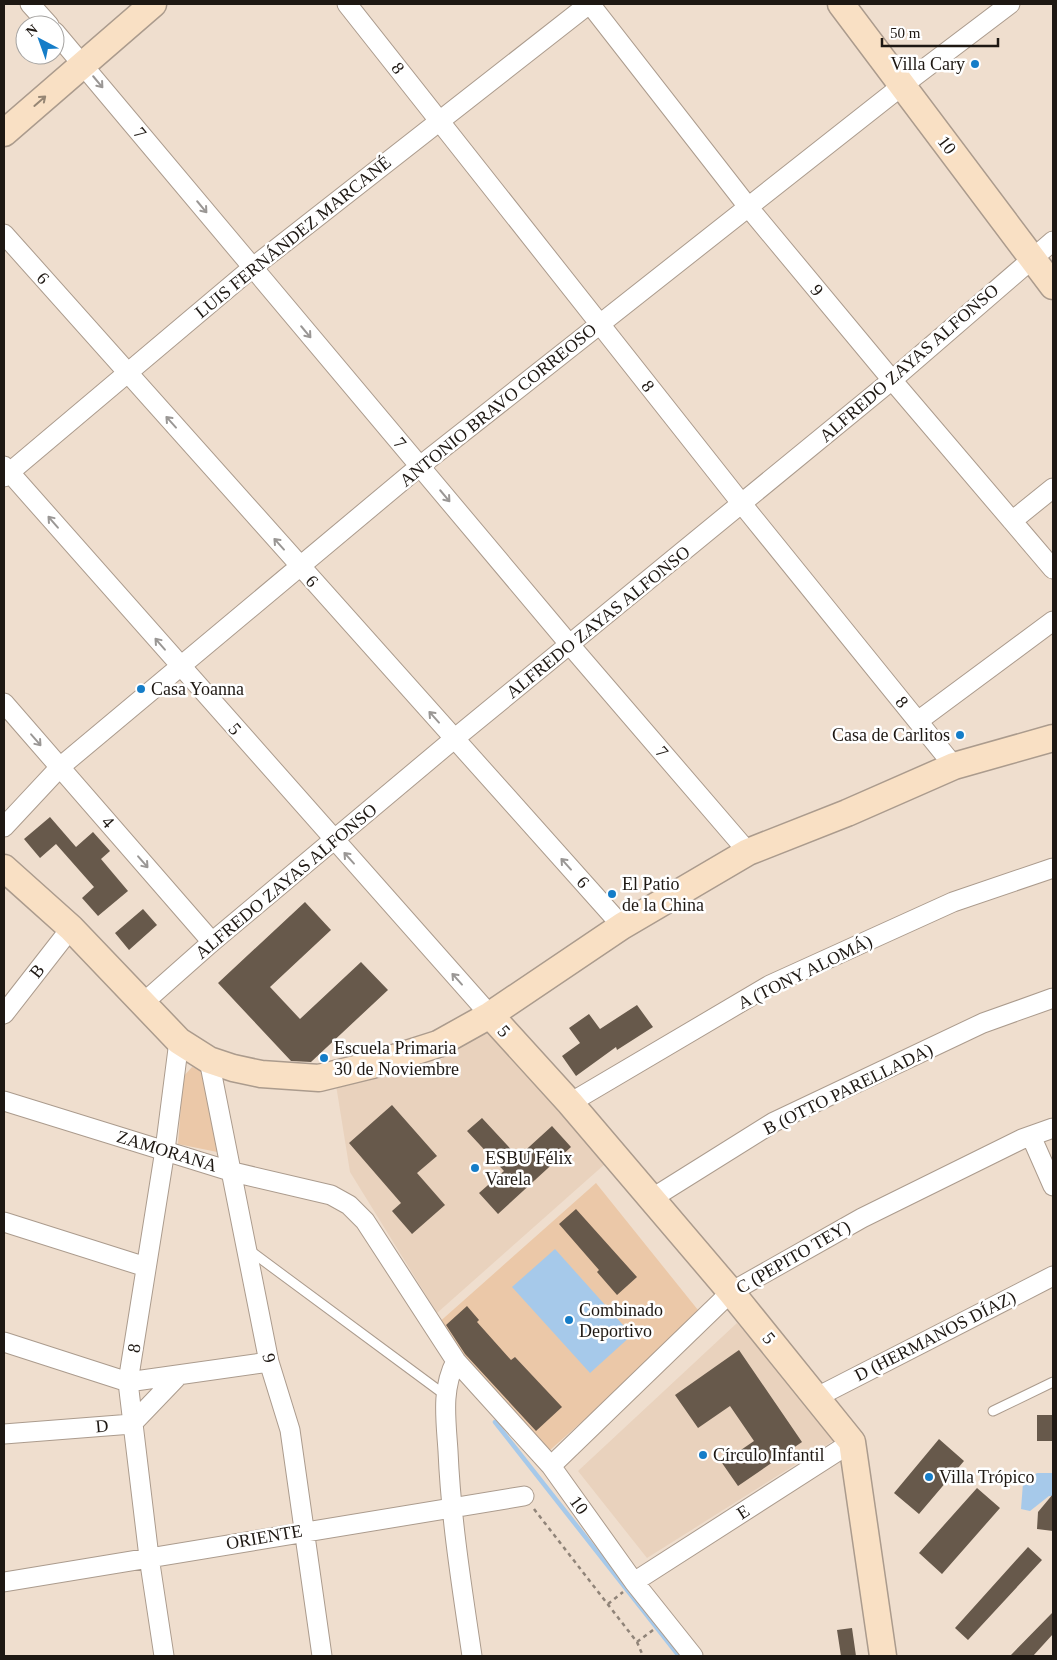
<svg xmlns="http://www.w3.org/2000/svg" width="1057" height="1660" font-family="Georgia,serif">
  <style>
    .built { fill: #e9d2bd }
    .green { fill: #ebc8a8 }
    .water { fill: #a6c9ea }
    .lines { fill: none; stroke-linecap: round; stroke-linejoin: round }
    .stream { stroke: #a6c9ea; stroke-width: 4.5 }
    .building { fill: #67594b }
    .lane-casing { stroke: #ab9b8d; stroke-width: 11 }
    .street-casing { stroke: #ab9b8d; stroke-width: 21 }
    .secondary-casing { stroke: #ab9b8d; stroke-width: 29 }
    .path { stroke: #908479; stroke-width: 2.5; stroke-dasharray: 4 4; stroke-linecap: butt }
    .lane { stroke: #fff; stroke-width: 9 }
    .street { stroke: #fff; stroke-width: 19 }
    .secondary { stroke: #f9e0c4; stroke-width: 26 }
    .oneway { stroke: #9a9795 }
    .oneway2 { stroke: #968674 }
    .poi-dot { fill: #157dc8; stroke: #fff; stroke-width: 2 }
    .labels { text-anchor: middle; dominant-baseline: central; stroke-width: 5; stroke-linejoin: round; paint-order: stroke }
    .poi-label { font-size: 18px; fill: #1e1813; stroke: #fff; text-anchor: start }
    .street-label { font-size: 18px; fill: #1e1813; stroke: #fff }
  </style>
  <rect width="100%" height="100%" fill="#efdece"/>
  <path class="built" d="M492 1029 605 1164 437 1313 350 1172 336 1085 426 1068Z
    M737 1323 836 1439 647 1558 578 1471Z"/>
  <path class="green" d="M192 1067 200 1069 209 1082 222 1153 178 1144 183 1077Z
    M596 1183 702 1315 549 1451 436 1325Z"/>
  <path class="water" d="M555 1249 632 1335 590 1373 512 1287Z
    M1037 1473H1053V1496H1049L1030 1511 1021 1509 1023 1483Z"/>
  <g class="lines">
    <path class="stream" d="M495 1422 679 1656"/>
  </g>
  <path class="building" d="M50 817 76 847 93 832 110 851 101 859 128 891 98 916 82 898 94 887 56 844 40 858 24 839Z
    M305 902 331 930 270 987 300 1019 361 962 388 990 311 1062 291 1061 218 983Z
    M143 909 157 925 129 950 115 933Z
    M637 1005 653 1027 617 1050 616 1047 576 1076 562 1056 580 1043 569 1028 589 1014 600 1029Z
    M392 1105 437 1156 417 1173 445 1205 412 1234 392 1211 401 1203 349 1143Z
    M482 1118 518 1157 552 1126 571 1147 498 1214 479 1193 504 1171 467 1131Z
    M576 1209 637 1277 617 1295 597 1272 599 1270 559 1224Z
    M467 1306 479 1320 477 1322 511 1360 515 1357 562 1407 536 1431 465 1354 446 1325Z
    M739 1350 802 1442 738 1486 722 1463 754 1441 730 1406 698 1428 675 1395Z
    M1037 1415H1053V1441H1037Z
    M939 1439 964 1461 919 1514 894 1493Z
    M977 1488 1000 1508 942 1574 919 1553Z
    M1053 1494V1531L1037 1529 1038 1512Z
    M1028 1547 1042 1560 968 1640 955 1628Z
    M1053 1612V1634L1033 1656H1010Z
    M852 1628 856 1656H841L837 1630Z"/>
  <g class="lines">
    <defs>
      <path id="lane" d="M249 1250 445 1395
        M993 1411 1053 1382"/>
      <path id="street" d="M30 4 49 25
        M347 4 742 504 954 766
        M590 4 749 208 892 380 1053 569
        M55 32 570 645 748 852
        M4 234 622 926
        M4 466 490 1015
        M4 477 252 268 589 4
        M1012 521 1053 488
        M4 703 212 942
        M918 721 1053 621
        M4 827 60 767 420 466 903 85 1010 4
        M142 1004 212 942 454 739 892 380 1053 241
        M4 1014 71 928
        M209 1060 269 1362 290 1430 322 1656
        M4 1101 233 1172 331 1195 349 1205 365 1221 456 1361 551 1466 634 1582 693 1656
        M570 1103 770 985 953 902 1053 868
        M1031 1136 1053 1186
        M651 1199 774 1122 983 1023 1053 998
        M4 1222 146 1267
        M4 1342 128 1382 269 1362
        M456 1361C441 1389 446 1420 448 1451 451 1520 462 1588 472 1656
        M817 1397 1053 1276
        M4 1434 132 1424 179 1375
        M551 1466 731 1292 862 1218 1022 1139 1053 1128
        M4 1582 524 1496
        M634 1582 852 1442
        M164 1656 149 1557 128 1382 165 1150 179 1041"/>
      <path id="secondary" d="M841 4 1053 286
        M4 133 153 4
        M4 868 71 928 179 1041 209 1060 233 1068 261 1074 319 1078 372 1065 438 1044 490 1015 622 926 748 852 847 813 954 766 1053 738
        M490 1015 570 1103 731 1292 852 1442 883 1656"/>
    </defs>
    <use href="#lane" class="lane-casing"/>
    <use href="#street" class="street-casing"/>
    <use href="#secondary" class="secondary-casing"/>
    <path class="path" d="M534 1509 637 1642 643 1656
      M608 1604 623 1592
      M637 1642 653 1630"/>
    <use href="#lane" class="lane"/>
    <use href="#street" class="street"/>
    <use href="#secondary" class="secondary"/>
  </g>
  <defs><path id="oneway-shaft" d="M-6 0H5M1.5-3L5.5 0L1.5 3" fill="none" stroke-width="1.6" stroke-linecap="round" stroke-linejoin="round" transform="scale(1.25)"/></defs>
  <g class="oneway">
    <use href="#oneway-shaft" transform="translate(98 82) rotate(50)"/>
    <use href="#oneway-shaft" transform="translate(202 207) rotate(50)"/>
    <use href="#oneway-shaft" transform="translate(306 332) rotate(50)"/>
    <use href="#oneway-shaft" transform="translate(171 422) rotate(-132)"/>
    <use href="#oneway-shaft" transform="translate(445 496) rotate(50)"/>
    <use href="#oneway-shaft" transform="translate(53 522) rotate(-131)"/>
    <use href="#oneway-shaft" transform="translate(279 544) rotate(-132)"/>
    <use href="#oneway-shaft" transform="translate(160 644) rotate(-131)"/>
    <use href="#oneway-shaft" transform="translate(434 717) rotate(-132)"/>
    <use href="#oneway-shaft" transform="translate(36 740) rotate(49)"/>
    <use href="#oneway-shaft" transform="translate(349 858) rotate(-132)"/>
    <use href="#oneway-shaft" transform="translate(143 862) rotate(49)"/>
    <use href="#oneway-shaft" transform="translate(566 864) rotate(-132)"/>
    <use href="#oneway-shaft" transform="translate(457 979) rotate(-132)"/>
  </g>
  <use class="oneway2" href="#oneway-shaft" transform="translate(40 101) rotate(-41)"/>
  <g class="poi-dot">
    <circle cx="975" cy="64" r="5"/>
    <circle cx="141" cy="689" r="5"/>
    <circle cx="960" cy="735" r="5"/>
    <circle cx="612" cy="894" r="5"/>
    <circle cx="324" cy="1058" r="5"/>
    <circle cx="475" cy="1168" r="5"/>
    <circle cx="569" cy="1320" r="5"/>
    <circle cx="703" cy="1455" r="5"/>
    <circle cx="929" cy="1477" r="5"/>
  </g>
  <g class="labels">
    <g class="poi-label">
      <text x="965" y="64" text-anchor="end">Villa Cary</text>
      <text x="151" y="689">Casa Yoanna</text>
      <text x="950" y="735" text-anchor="end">Casa de Carlitos</text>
      <text x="622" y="884">El Patio<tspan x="622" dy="21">de la China</tspan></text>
      <text x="334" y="1048">Escuela Primaria<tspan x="334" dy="21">30 de Noviembre</tspan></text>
      <text x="485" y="1158">ESBU Félix<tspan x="485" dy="21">Varela</tspan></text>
      <text x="579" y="1310">Combinado<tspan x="579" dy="21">Deportivo</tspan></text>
      <text x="713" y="1455">Círculo Infantil</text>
      <text x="939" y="1477">Villa Trópico</text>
    </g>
    <g class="street-label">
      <text transform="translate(398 68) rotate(52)">8</text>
      <text transform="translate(140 133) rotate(50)">7</text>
      <text transform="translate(947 145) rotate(53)">10</text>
      <text transform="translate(293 237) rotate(-39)">LUIS FERNÁNDEZ MARCANÉ</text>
      <text transform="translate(43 278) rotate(48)">6</text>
      <text transform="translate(817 290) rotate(50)">9</text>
      <text transform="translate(909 363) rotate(-41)">ALFREDO ZAYAS ALFONSO</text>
      <text transform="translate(648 386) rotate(52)">8</text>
      <text transform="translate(498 405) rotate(-39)">ANTONIO BRAVO CORREOSO</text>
      <text transform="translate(400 443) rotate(50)">7</text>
      <text transform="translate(312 581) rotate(48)">6</text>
      <text transform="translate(598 622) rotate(-39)">ALFREDO ZAYAS ALFONSO</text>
      <text transform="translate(902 702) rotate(51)">8</text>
      <text transform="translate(235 729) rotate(49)">5</text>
      <text transform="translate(662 752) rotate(49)">7</text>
      <text transform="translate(108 822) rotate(49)">4</text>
      <text transform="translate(286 881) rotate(-40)">ALFREDO ZAYAS ALFONSO</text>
      <text transform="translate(583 882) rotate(48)">6</text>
      <text transform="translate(37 971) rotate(-52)">B</text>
      <text transform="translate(805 972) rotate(-26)">A (TONY ALOMÁ)</text>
      <text transform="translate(504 1031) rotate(48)">5</text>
      <text transform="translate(848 1089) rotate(-26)">B (OTTO PARELLADA)</text>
      <text transform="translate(167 1151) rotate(17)">ZAMORANA</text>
      <text transform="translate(793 1257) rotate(-30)">C (PEPITO TEY)</text>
      <text transform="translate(935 1336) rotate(-27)">D (HERMANOS DÍAZ)</text>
      <text transform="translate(769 1338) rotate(50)">5</text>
      <text transform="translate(134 1348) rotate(-81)">8</text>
      <text transform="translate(269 1358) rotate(77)">9</text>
      <text transform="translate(102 1426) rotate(-5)">D</text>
      <text transform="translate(579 1505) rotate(54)">10</text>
      <text transform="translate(743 1512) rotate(-33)">E</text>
      <text transform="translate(264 1537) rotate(-10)">ORIENTE</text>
    </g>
  </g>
  <rect width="1057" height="1660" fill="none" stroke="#1e1813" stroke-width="10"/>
  <g transform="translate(40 40) rotate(319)"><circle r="24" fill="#ffffff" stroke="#a5a3a1"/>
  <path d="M0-4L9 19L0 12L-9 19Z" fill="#157dc8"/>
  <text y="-8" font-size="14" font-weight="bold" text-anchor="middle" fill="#1e1813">N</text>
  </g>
  <path d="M882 38v8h116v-8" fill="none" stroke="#1e1813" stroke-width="2.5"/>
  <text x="890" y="38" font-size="15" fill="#1e1813" stroke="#ffffff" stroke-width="4" paint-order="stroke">50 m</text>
</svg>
